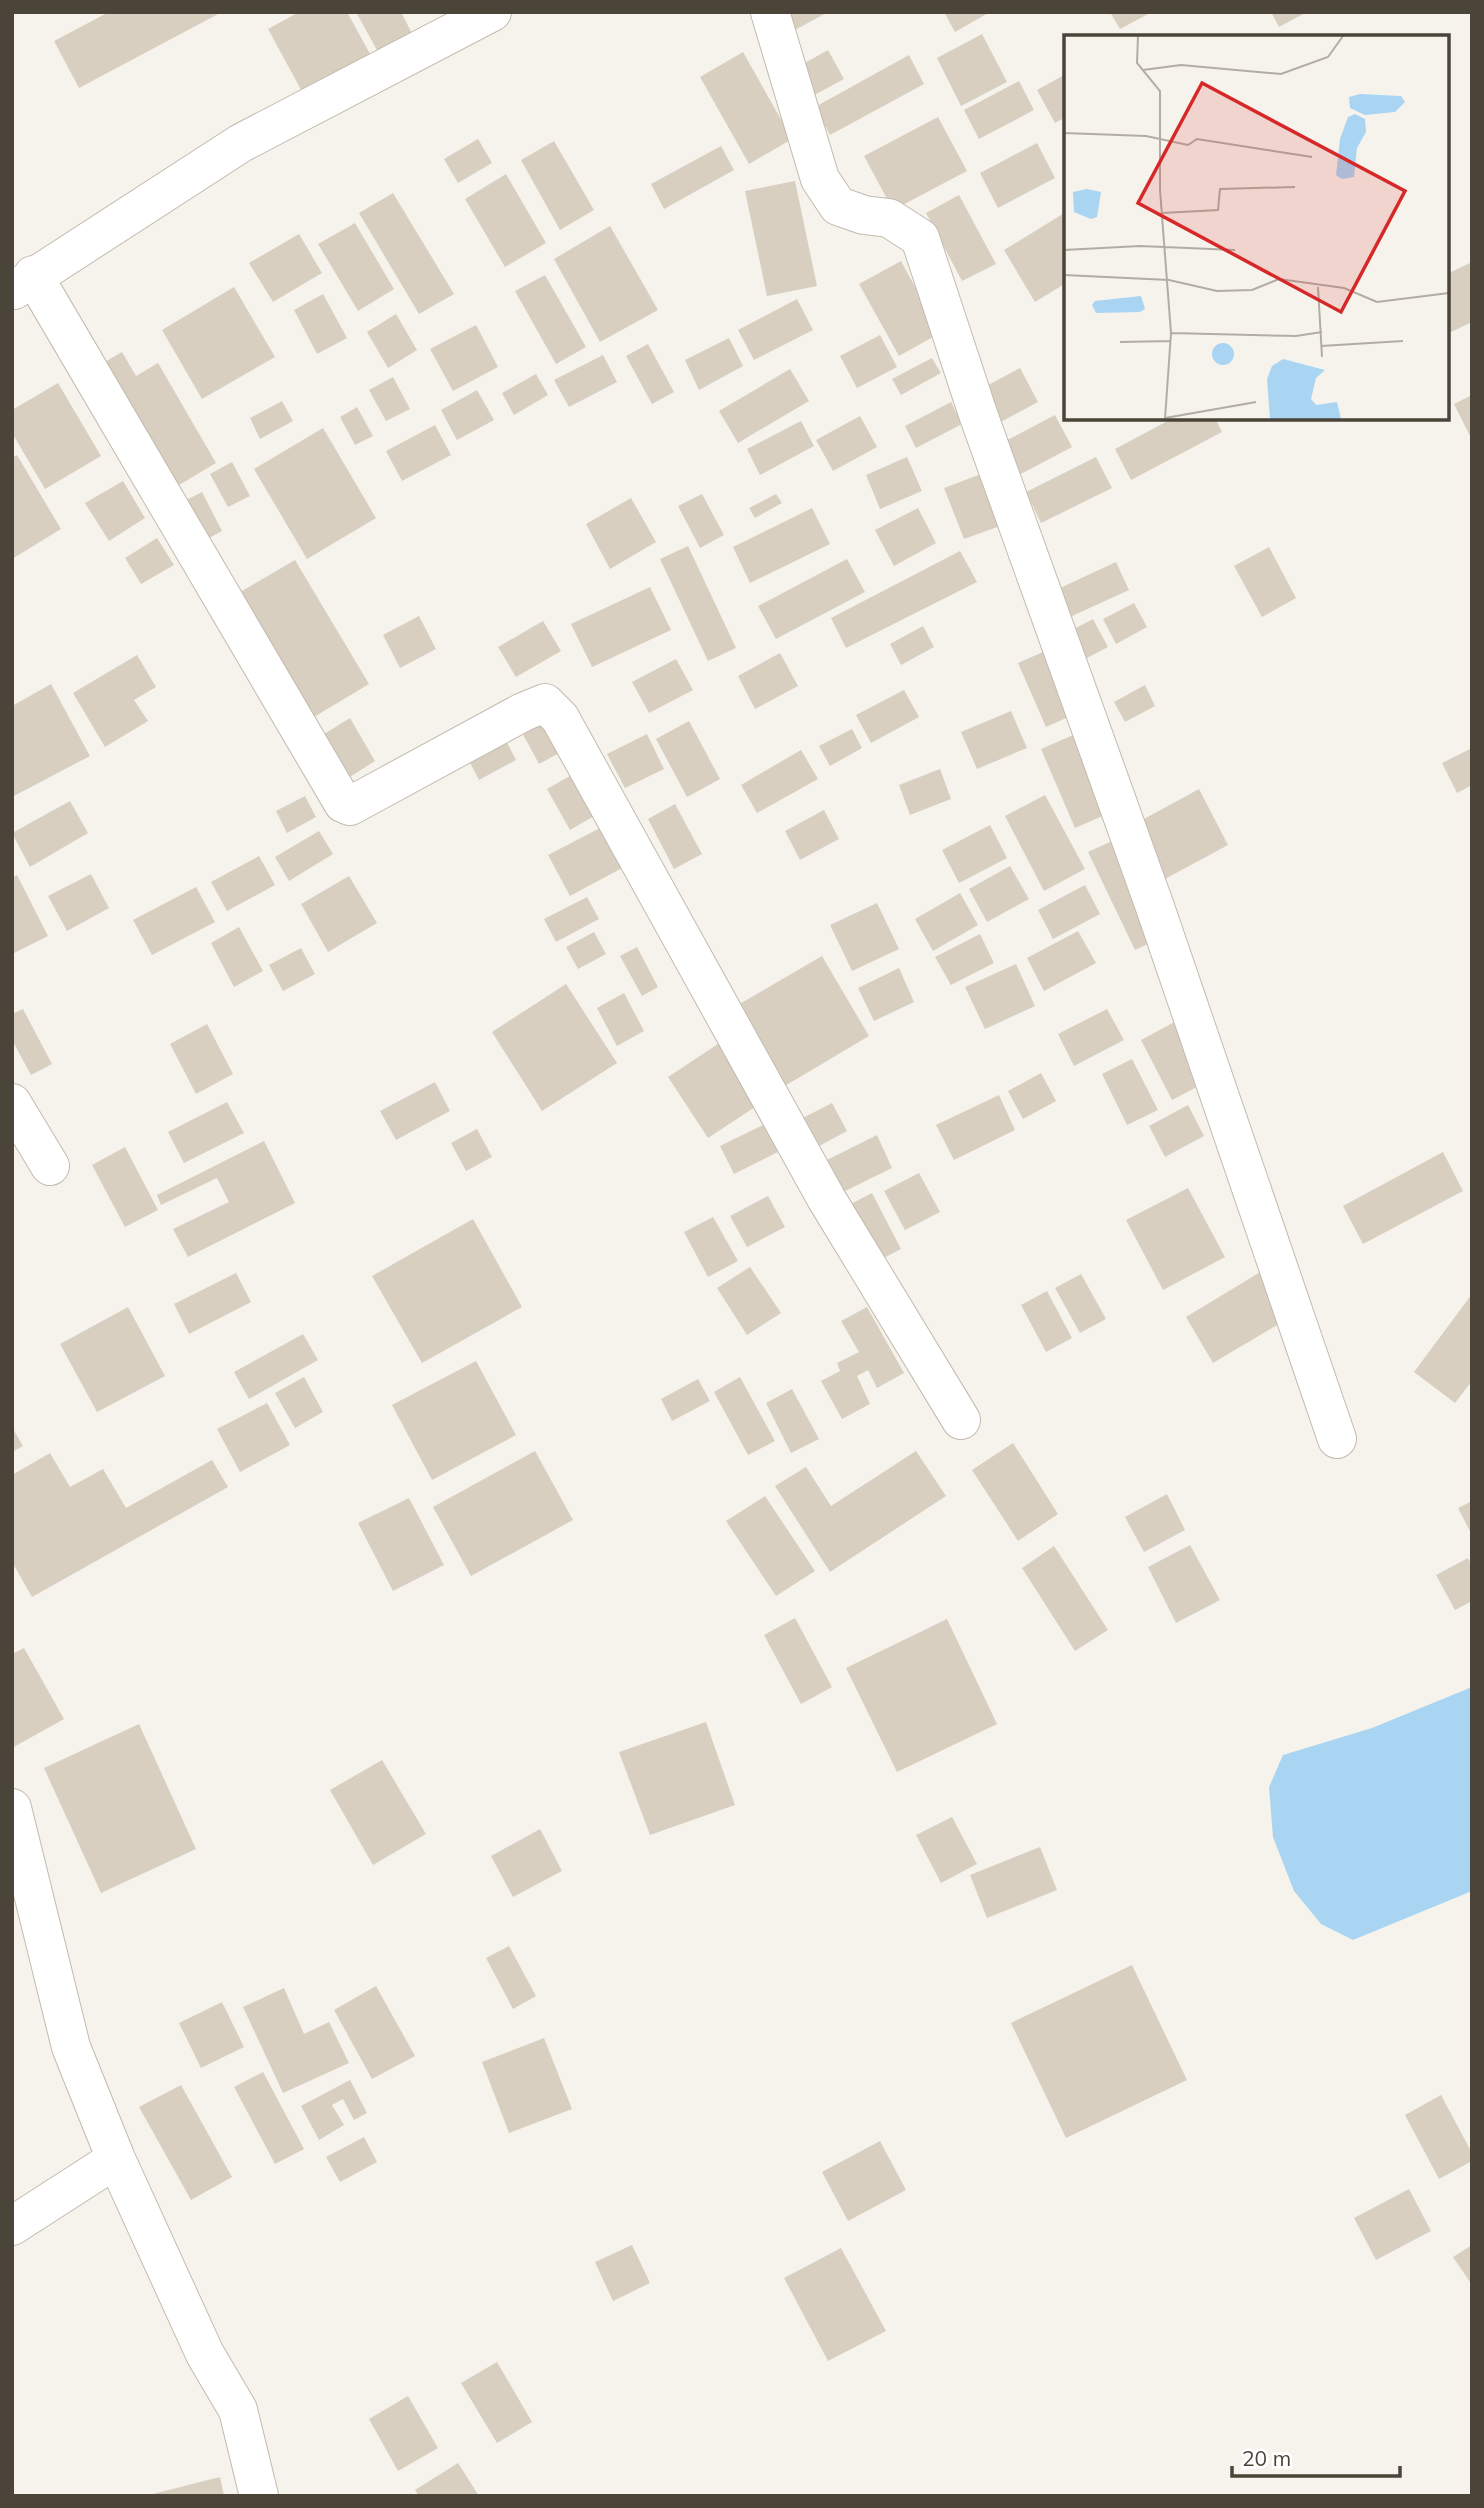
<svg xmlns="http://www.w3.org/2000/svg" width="1484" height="2508" font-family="Mulish,sans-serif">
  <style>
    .water { fill: #a9d4f2 }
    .building { fill: #d8cfc1 }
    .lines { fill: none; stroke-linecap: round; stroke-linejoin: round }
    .minor-casing { stroke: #c2bbae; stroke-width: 40 }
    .minor { stroke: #fff; stroke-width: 38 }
    .inset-road { fill: none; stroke: #b2ada4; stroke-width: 2 }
    .view { fill: #d62828; fill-opacity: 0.15; stroke: #d62828; stroke-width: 3.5 }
    .inset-edge { fill: none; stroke: #4b4439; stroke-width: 3.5 }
  </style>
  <rect width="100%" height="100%" fill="#f6f3ec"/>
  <path class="water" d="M1472 1687V1891L1353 1940 1321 1924 1294 1891 1273 1837 1269 1787 1283 1755 1372 1728Z"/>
  <path class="building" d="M109 12H222L79 88 54 41Z
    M299 12H347L374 61 305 97 268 29Z
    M356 12H401L418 45 384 63Z
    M785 12H828L795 30Z
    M944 12H990L955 32Z
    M1110 12H1152L1120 29Z
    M1271 12H1307L1279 27Z
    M982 34 1007 82 961 106 937 58Z
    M828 50 844 79 809 98 794 69Z
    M743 52 792 139 749 164 700 77Z
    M909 55 924 84 830 135 815 107Z
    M1066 74V117L1055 123 1037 90Z
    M1019 81 1034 110 979 139 964 110Z
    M938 117 967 171 893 210 864 156Z
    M478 139 492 163 458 183 444 159Z
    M554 141 594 210 560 230 521 160Z
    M1037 143 1055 178 998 208 980 173Z
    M721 146 734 170 664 209 651 184Z
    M506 174 546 243 505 267 465 199Z
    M795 181 817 286 767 296 745 191Z
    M393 193 454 294 419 314 359 213Z
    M959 195 996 264 962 281 926 213Z
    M1066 212V283L1035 302 1004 250Z
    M355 223 394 289 358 311 318 244Z
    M610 226 658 310 600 342 554 259Z
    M299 234 322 273 273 302 249 263Z
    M901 261 940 333 899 356 859 284Z
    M1472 262V322L1447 334V274Z
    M545 275 586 347 556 364 515 291Z
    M234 287 275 357 202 399 162 330Z
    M323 294 347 338 317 354 294 310Z
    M797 299 813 330 754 360 738 330Z
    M396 314 417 350 388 368 367 332Z
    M476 325 498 367 453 391 430 349Z
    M880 335 897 367 857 388 840 356Z
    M729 338 743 366 699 390 685 360Z
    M648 344 674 392 652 404 626 356Z
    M122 352 136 376 158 363 216 463 169 491 96 367Z
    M603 355 617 382 569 407 554 380Z
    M932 358 941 373 901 395 892 379Z
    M1020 368 1038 402 997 424 979 390Z
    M790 369 809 401 738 443 719 411Z
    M536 374 548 395 514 415 502 393Z
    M393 377 410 409 386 421 369 390Z
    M58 383 101 456 45 489 12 433V410Z
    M477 390 494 420 457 440 441 410Z
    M1472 395V440L1454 404Z
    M282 401 293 421 260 439 250 418Z
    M951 402 962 424 916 448 905 426Z
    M357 407 373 436 355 445 340 417Z
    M1055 415 1072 447 1013 478 996 446Z
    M860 416 877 447 833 471 816 440Z
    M1173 418H1215L1222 432 1131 480 1115 449Z
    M801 421 814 446 760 475 747 449Z
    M435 425 451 455 402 481 386 451Z
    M323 428 376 518 307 559 254 469Z
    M17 455 61 529 12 559V458Z
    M907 457 922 491 880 509 866 475Z
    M1096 457 1112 488 1041 523 1026 492Z
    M232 462 250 496 228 507 210 474Z
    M981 474 1000 526 964 539 944 488Z
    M123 481 145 518 109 541 85 503Z
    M202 492 222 531 196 545 175 506Z
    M702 494 724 535 700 548 678 506Z
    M776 494 782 503 755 518 749 508Z
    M631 498 656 542 610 569 586 524Z
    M812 508 830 544 750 583 733 547Z
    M918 508 936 543 894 566 875 530Z
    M157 538 174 565 141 584 125 558Z
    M688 546 736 648 708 661 660 559Z
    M1269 547 1296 598 1262 617 1234 566Z
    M960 551 977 582 846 648 831 618Z
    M847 559 865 592 776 639 758 606Z
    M295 560 369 684 309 720 235 595Z
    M1116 562 1129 590 1059 622 1047 594Z
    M650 587 671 630 592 667 571 624Z
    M1134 603 1147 627 1116 644 1103 619Z
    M419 616 436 649 400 668 383 635Z
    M1093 619 1108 647 1081 661 1066 633Z
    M543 621 561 651 516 677 498 647Z
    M923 626 934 647 901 665 890 644Z
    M1052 648 1080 712 1046 727 1018 663Z
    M780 653 798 686 755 709 738 676Z
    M137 655 156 687 134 700 148 721 105 747 73 693Z
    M676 659 693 690 649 713 632 682Z
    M51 684 90 756 12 797V706Z
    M1145 685 1155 706 1125 722 1114 702Z
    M904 690 919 717 871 743 856 715Z
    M1011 711 1027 748 977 769 961 732Z
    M544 714 563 751 539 764 519 727Z
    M350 718 375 761 342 782 316 739Z
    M689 721 720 779 687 797 656 739Z
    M852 729 862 748 830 766 819 746Z
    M1080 732 1114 811 1075 828 1041 749Z
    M502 733 516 760 479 780 465 753Z
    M647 734 664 769 625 788 607 754Z
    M1472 748V785L1457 793 1442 763Z
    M801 750 818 779 757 813 741 785Z
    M940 769 951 799 910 815 899 785Z
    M577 772 601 812 570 830 547 789Z
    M1199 789 1228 845 1163 880 1133 825Z
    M1045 795 1085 869 1044 891 1005 816Z
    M305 796 316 817 287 833 276 811Z
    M70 801 88 833 30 867 12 833Z
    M675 804 702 854 674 869 648 819Z
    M824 810 839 839 800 860 785 831Z
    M990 825 1007 858 959 883 942 850Z
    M602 827 624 867 570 896 548 855Z
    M319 831 333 854 289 881 275 857Z
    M1114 840 1161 938 1135 950 1088 852Z
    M259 856 275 885 227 911 211 882Z
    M1010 866 1029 899 987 922 969 889Z
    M91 874 109 908 67 931 48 896Z
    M17 875 48 936 12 954V878Z
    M349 876 377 923 328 952 301 904Z
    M1085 885 1100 914 1053 939 1038 910Z
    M196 887 215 922 152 955 133 920Z
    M960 893 978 925 933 951 915 919Z
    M587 897 599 919 556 942 544 919Z
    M877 903 899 949 852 971 830 925Z
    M239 927 263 971 234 987 211 943Z
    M1078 931 1096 963 1044 991 1027 958Z
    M594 932 606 954 578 969 566 947Z
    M980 934 994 963 951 985 935 957Z
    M637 947 658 987 642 996 620 956Z
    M301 948 315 974 283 991 269 965Z
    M822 956 869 1036 778 1090 731 1009Z
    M1016 964 1035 1006 985 1029 965 987Z
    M899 968 914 1002 874 1021 858 988Z
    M566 984 617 1063 542 1111 492 1032Z
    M624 993 644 1031 617 1046 597 1008Z
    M23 1009 52 1064 31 1075 12 1040V1014Z
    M1107 1009 1124 1040 1074 1066 1058 1034Z
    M1180 1019 1212 1079 1172 1100 1141 1040Z
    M207 1024 233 1074 196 1094 170 1044Z
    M721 1042 761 1103 708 1138 668 1077Z
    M1132 1059 1158 1110 1127 1125 1102 1074Z
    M1041 1073 1056 1101 1023 1119 1008 1091Z
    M435 1082 450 1111 396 1140 380 1111Z
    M999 1095 1015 1130 954 1160 936 1125Z
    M227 1102 244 1133 184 1163 168 1132Z
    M832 1103 847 1131 808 1152 793 1123Z
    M1188 1105 1204 1136 1165 1157 1149 1126Z
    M765 1124 778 1152 734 1174 720 1146Z
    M477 1129 492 1157 466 1171 451 1143Z
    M877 1135 892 1168 833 1197 817 1165Z
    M264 1141 295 1203 188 1257 173 1229 229 1202 217 1178 161 1205 157 1195Z
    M125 1147 158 1210 125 1227 92 1165Z
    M1443 1152 1463 1191 1363 1244 1343 1206Z
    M919 1173 940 1212 905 1230 884 1191Z
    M1188 1188 1225 1257 1163 1290 1126 1220Z
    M872 1193 901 1249 870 1265 841 1209Z
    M768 1196 785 1227 747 1247 730 1216Z
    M713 1217 738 1261 708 1277 684 1232Z
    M473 1219 522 1307 422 1363 372 1276Z
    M750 1267 781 1313 747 1335 717 1288Z
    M1262 1271 1289 1318 1213 1363 1186 1317Z
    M236 1273 251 1302 189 1334 174 1304Z
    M1081 1274 1106 1319 1080 1333 1055 1288Z
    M1047 1291 1072 1338 1046 1352 1021 1305Z
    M1472 1294V1381L1455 1403 1414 1372Z
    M128 1307 165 1376 97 1412 60 1344Z
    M867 1307 904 1373 877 1388 868 1370 857 1376 870 1404 842 1419 821 1381 840 1371 837 1363 859 1352 841 1321Z
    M303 1334 318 1360 249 1399 234 1372Z
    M476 1361 516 1435 432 1480 392 1405Z
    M304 1377 323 1412 295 1428 275 1393Z
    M740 1377 775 1441 748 1455 714 1392Z
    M698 1379 710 1401 672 1421 661 1399Z
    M792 1389 819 1439 791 1453 766 1403Z
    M267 1403 290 1445 240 1472 217 1429Z
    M12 1427 23 1446 12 1452Z
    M1013 1443 1058 1514 1018 1541 972 1470Z
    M535 1451 573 1520 471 1576 433 1507Z
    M916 1451 946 1496 830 1572 775 1486 806 1467 831 1506Z
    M50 1453 70 1487 103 1469 126 1508 212 1460 228 1487 32 1597 12 1562V1475Z
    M1167 1494 1185 1530 1144 1552 1125 1517Z
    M765 1496 815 1571 776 1596 726 1521Z
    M409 1498 444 1565 393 1591 358 1523Z
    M1472 1501V1535L1458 1508Z
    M1190 1545 1220 1600 1176 1623 1148 1567Z
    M1054 1546 1108 1630 1075 1651 1022 1568Z
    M1468 1558 1472 1566V1601L1455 1610 1436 1575Z
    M795 1618 832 1687 801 1704 764 1635Z
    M947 1619 997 1724 897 1772 846 1668Z
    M24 1648 64 1719 12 1748V1654Z
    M706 1722 735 1805 650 1835 619 1752Z
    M139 1724 196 1849 101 1893 44 1768Z
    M382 1760 426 1834 373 1865 330 1790Z
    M952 1817 977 1864 941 1883 916 1835Z
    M540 1829 562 1871 513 1897 491 1856Z
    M1040 1847 1057 1890 987 1918 970 1875Z
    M509 1946 536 1996 513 2009 486 1958Z
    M1132 1965 1187 2080 1066 2138 1011 2023Z
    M376 1986 415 2056 372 2079 334 2010Z
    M284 1988 304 2034 329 2022 349 2063 283 2093 243 2007Z
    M222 2002 244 2047 201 2068 179 2023Z
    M544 2038 572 2109 509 2133 482 2062Z
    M263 2072 304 2149 275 2164 234 2087Z
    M350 2080 367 2113 354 2120 343 2099 332 2105 344 2125 319 2140 301 2106Z
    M181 2085 232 2177 191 2200 139 2107Z
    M1441 2095 1472 2153V2161L1439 2179 1405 2115Z
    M364 2137 377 2162 340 2182 326 2157Z
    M880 2141 906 2190 848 2221 822 2172Z
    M1409 2189 1431 2231 1376 2260 1354 2218Z
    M632 2245 650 2283 613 2301 595 2262Z
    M1472 2245V2281L1470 2282 1453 2257Z
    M841 2248 886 2331 828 2361 784 2278Z
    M497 2362 532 2422 497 2443 461 2383Z
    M408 2396 438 2448 398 2471 369 2419Z
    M458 2463 479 2496H419L415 2490Z
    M220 2477 224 2496H149V2495Z"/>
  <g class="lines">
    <defs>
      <path id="minor" d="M770 12 820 179 838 206 864 215 889 218 920 238 978 414 1155 907 1337 1439
        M33 275 343 803 350 806 523 712 545 703 560 718 826 1198 961 1420
        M14 290 241 143 492 12
        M12 1103 50 1166
        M12 1808 71 2047 116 2159 205 2354 238 2410 259 2496
        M12 2226 116 2159"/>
    </defs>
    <use href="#minor" class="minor-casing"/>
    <use href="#minor" class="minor"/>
  </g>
  <g transform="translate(1064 35)">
    <rect width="385" height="385" fill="#f6f3ec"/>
    <path d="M296 59 337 61 341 67 331 77 301 80 286 73 285 62ZM291 79 301 84 302 97 293 113 290 142 278 144 272 140 276 104 284 82ZM23 154 37 157 33 182 27 184 10 177 9 157ZM77 261 81 274 76 277 32 278 28 270 31 266ZM148 319a11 11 0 1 1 22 0a11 11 0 1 1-22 0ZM219 324 261 335 252 343 247 364 252 370 273 367 277 384H206L203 344 208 331Z" fill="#a9d4f2"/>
    <path class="inset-road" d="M74 1 73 28 96 56V155L107 298 101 384M79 35 117 30 217 39 264 22 279 1M0 98 82 101 124 110 133 104 248 122M98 178 154 175 156 154 231 152M0 215 76 211 171 215M0 240 105 245 153 256 188 255 215 244 280 253 313 267 385 258M254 252 258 322M107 298 232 301 258 297M56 307 107 306M257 311 339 306M101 383 192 367"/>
    <path class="view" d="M138 48 341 156 277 277 74 168Z"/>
    <rect width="385" height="385" class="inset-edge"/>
  </g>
  <rect width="1484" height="2508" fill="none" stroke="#4b4439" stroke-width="28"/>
  <path d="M1232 2466v10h168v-10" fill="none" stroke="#4b4439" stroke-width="3.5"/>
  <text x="1242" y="2466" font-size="21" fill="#4b4439" stroke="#ffffff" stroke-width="5" paint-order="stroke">20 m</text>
</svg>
